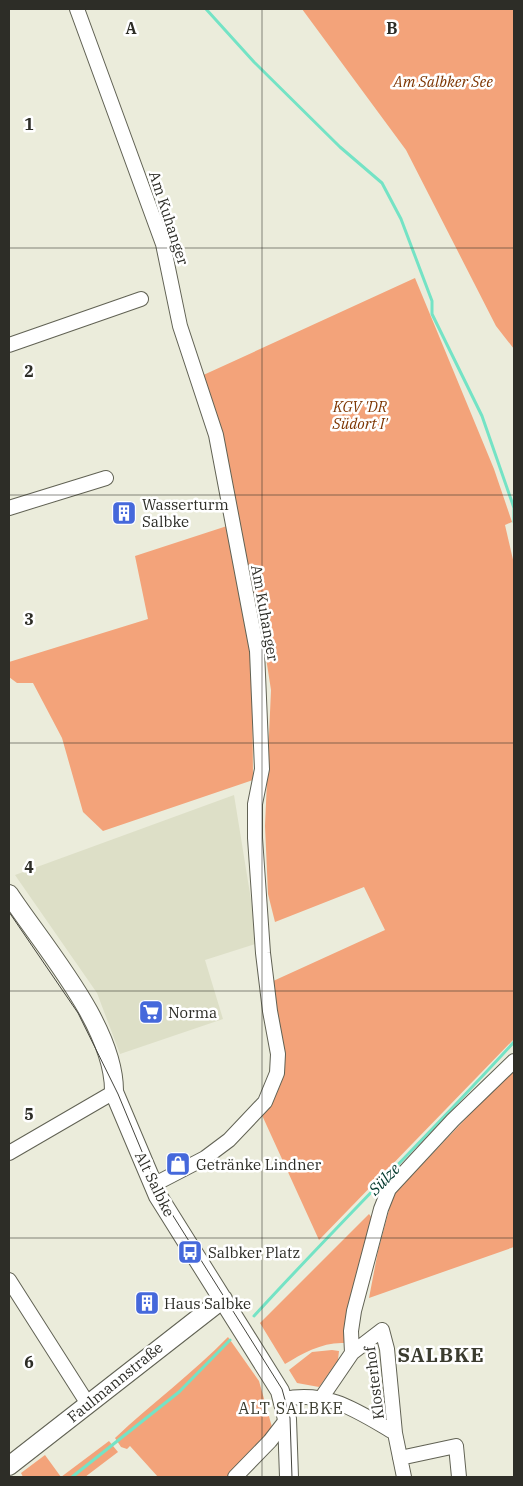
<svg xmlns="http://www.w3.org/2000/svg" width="523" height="1486" font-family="'IBM Plex Serif',serif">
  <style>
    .built { fill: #dddfc7 }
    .green { fill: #f3a37a }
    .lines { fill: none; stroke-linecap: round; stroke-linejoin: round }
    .stream { stroke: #74e3c5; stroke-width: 3 }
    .minor-casing { stroke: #616254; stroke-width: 16 }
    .major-casing { stroke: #616254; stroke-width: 20 }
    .minor { stroke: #fff; stroke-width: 14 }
    .major { stroke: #fff; stroke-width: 18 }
    .tram { stroke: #45453e; stroke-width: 1 }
    .grid { fill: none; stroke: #2d2d27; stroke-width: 1; stroke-opacity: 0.55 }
    .labels { text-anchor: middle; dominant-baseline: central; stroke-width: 5; stroke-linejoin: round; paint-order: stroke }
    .park-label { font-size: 15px; font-style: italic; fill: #7d3502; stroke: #fff }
    .street-label { font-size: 15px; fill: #2d2d27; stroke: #fff }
    .poi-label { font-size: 15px; fill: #2d2d27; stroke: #fff; text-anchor: start }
    .water-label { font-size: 16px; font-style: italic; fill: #03392d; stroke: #fff }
    .neighbourhood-label { font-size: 16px; letter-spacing: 1px; fill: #3b3c2f; stroke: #fff }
    .district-label { font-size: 20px; font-weight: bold; letter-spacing: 1px; fill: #3b3c2f; stroke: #fff }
    .grid-label { font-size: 16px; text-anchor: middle; font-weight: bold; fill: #2d2d27; stroke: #fff; stroke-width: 5; stroke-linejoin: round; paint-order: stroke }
  </style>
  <rect width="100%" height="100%" fill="#ebecdb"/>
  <path class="built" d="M234 795 258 943 205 960 223 1019 120 1054 97 993 15 875Z"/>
  <path class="green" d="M302 9H514V349L496 326 406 150Z
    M415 278 494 469 512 522 505 525 514 564V1039L319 1240 261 1113 278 1090 280 1074 271 982 385 930 364 887 275 922 268 894 265 826 271 690 262 632 244 574 199 377Z
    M227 526 252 656 253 780 103 831 83 812 62 738 33 683H17L9 677V662L148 619 135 556Z
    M514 1068V1247L369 1298 378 1251 393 1195Z
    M369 1214 375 1222 349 1317 344 1343C323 1342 303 1353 285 1364L260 1323Z
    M228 1337 259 1381 272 1427 267 1437 227 1477H158L130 1446 127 1449 121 1447 115 1438C152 1403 193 1373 228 1337Z
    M332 1350 339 1351 338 1360 319 1387 297 1383 289 1370 312 1352Z
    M109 1441 118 1452 85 1477H23L21 1473 45 1455 61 1477Z"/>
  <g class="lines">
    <path class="stream" d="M206 9 254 62 340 147 382 183 401 219 432 301V314L482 416 514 508V522
      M254 1316C339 1223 429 1135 514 1042
      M72 1477 179 1392 230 1340"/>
    <defs>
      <path id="minor" d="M77 9 163 244 180 326 216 435 257 651 262 769 255 804V838L263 953 270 1011 278 1054 277 1073 265 1102 229 1140 205 1158 153 1185
        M9 345 141 299
        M9 508 106 478
        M9 1153 114 1092
        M9 1280 88 1404
        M352 1353 351 1331 354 1311 381 1209 389 1189 453 1120 514 1061
        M322 1397 352 1353 382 1330 387 1349 395 1433
        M283 1399C329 1390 357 1411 395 1433L404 1477
        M400 1458 456 1446 459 1477
        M235 1477 270 1441 287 1419"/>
      <path id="major" d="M9 894C44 947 115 1027 114 1092L158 1196 280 1391 287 1419 289 1477
        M9 1466 223 1299"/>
    </defs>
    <use href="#minor" class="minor-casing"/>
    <use href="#major" class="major-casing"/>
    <use href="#minor" class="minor"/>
    <use href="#major" class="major"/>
    <path class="tram" d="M9 912 78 1013 118 1094 160 1195 282 1389 290 1418 292 1477"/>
  </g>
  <path class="grid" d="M262 9V1477M9 248H514M9 495H514M9 743H514M9 991H514M9 1238H514"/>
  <defs>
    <symbol id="building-square" viewBox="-11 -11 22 22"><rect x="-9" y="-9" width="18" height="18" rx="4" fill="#4568db" stroke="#fff"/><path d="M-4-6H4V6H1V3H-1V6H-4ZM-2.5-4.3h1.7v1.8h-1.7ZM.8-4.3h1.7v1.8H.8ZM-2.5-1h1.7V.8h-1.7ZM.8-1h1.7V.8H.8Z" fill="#fff"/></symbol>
    <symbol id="supermarket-square" viewBox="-11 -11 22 22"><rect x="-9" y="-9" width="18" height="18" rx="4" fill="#4568db" stroke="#fff"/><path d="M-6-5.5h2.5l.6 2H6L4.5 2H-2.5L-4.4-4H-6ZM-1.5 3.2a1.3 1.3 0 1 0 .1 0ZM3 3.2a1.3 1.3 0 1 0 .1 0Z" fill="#fff"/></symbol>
    <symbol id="shop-square" viewBox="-11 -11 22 22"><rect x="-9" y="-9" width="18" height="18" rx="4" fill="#4568db" stroke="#fff"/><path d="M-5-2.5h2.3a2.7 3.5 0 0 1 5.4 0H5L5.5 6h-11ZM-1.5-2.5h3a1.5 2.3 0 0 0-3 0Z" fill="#fff"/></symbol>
    <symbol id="bus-square" viewBox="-11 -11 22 22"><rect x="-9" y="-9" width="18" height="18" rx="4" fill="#4568db" stroke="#fff"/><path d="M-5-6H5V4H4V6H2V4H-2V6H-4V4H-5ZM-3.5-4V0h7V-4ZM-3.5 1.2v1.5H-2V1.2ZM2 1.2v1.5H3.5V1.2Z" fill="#fff"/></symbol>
  </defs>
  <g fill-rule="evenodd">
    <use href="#building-square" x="110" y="499" width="28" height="28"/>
    <use href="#supermarket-square" x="137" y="998" width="28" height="28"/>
    <use href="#shop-square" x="164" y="1150" width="28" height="28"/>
    <use href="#bus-square" x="176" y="1238" width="28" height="28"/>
    <use href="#building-square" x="133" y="1289" width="28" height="28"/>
  </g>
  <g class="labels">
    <g class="park-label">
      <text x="443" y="81">Am Salbker See</text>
      <text x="360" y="406">KGV 'DR<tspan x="360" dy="17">Südort I'</tspan></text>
    </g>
    <g class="street-label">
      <text transform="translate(169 218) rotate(72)">Am Kuhanger</text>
      <text transform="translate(265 613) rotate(80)">Am Kuhanger</text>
      <text transform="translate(155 1184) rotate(64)">Alt Salbke</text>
      <text transform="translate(115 1382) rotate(-39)">Faulmannstraße</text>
      <text transform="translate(374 1383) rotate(-97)">Klosterhof</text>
    </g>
    <g class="poi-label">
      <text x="142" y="504">Wasserturm<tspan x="142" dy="17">Salbke</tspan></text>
      <text x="168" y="1012">Norma</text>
      <text x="196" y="1164">Getränke Lindner</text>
      <text x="208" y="1252">Salbker Platz</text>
      <text x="164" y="1303">Haus Salbke</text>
    </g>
    <g class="water-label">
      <text transform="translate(384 1179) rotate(-46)">Sülze</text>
    </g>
    <g class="neighbourhood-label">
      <text x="291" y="1408">ALT SALBKE</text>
    </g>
    <g class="district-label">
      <text x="441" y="1354">SALBKE</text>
    </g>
  </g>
  <g class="grid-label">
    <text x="131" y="34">A</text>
    <text x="392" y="34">B</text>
    <text x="29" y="130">1</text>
    <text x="29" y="377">2</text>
    <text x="29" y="625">3</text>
    <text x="29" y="873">4</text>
    <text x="29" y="1120">5</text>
    <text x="29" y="1368">6</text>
  </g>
  <rect width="523" height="1486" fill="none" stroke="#2d2d27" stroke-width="20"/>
</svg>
